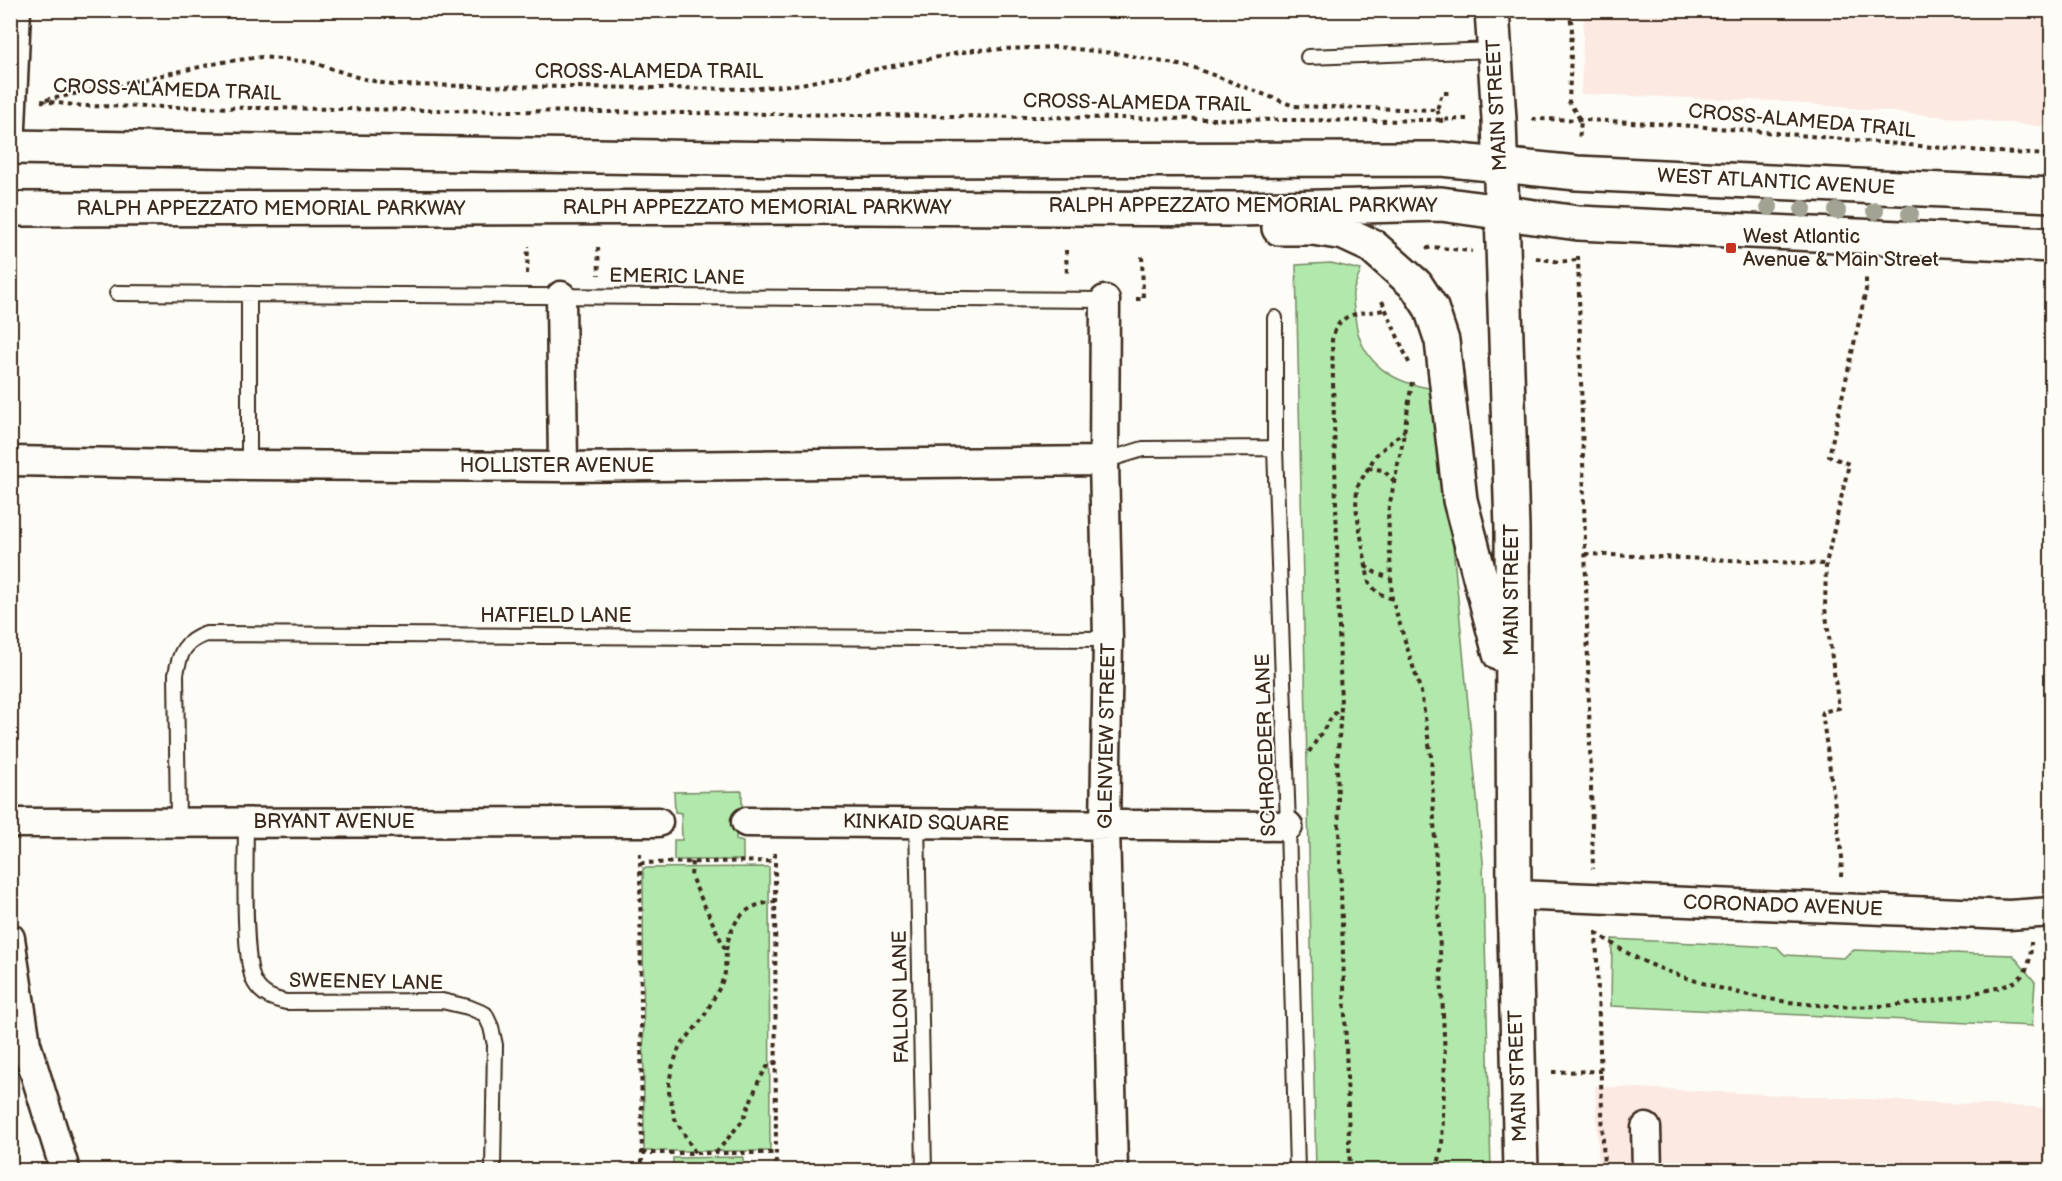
<svg xmlns="http://www.w3.org/2000/svg" width="2062" height="1181" font-family="'Balsamiq Sans',sans-serif">
  <style>
    .built { fill: #fbe9e2 }
    .green { fill: #b1e8ab; stroke: #768964; stroke-width: 1.5 }
    .lines { fill: none; stroke-linecap: round; stroke-linejoin: round }
    .service-casing { stroke: #3b2a1e; stroke-width: 18 }
    .minor-casing { stroke: #3b2a1e; stroke-width: 33 }
    .tertiary-casing { stroke: #3b2a1e; stroke-width: 38 }
    .path { stroke: #3b2a1e; stroke-width: 4; stroke-dasharray: 4.5 4.5; stroke-linecap: butt }
    .service { stroke: #fdfcf7; stroke-width: 14 }
    .minor { stroke: #fdfcf7; stroke-width: 28 }
    .tertiary { stroke: #fdfcf7; stroke-width: 33 }
    .tree { fill: #a2a393 }
    .poi-dot { fill: #c8321e; stroke: #fdfcf7; stroke-width: 2 }
    .labels { text-anchor: middle; dominant-baseline: central; stroke-width: 4.5; stroke-linejoin: round; paint-order: stroke }
    .street-label { font-size: 20px; fill: #3b2a1e; stroke: #fdfcf7 }
    .poi-label { font-size: 20px; fill: #3b2a1e; stroke: #fdfcf7; text-anchor: start }
  </style>
  <rect width="100%" height="100%" fill="#fdfcf7"/>
  <filter id="ink" filterUnits="userSpaceOnUse"><feTurbulence type="fractalNoise" baseFrequency=".0167" numOctaves="2"/><feDisplacementMap in="SourceGraphic" scale="12" xChannelSelector="R" yChannelSelector="G"/><feConvolveMatrix kernelMatrix="1 2 1 2 8 2 1 2 1" color-interpolation-filters="sRGB"/></filter>
  <g filter="url(#ink)">
    <path class="built" d="M1584 11H2051V127L1776 101 1581 94Z
      M1595 1086 2051 1108V1170H1599Z"/>
    <path class="green" d="M1331 263 1361 270C1358 277 1355 285 1353 292 1352 300 1354 308 1355 316 1359 363 1394 385 1438 389L1483 861 1491 1170H1316L1296 265Z
      M742 791V812H737L736 840 743 842V860H674V840H682L681 813 675 812 674 792Z
      M769 867 770 1151H644L643 868Z
      M1612 939 1777 947 1785 955 1844 958 1852 950 2013 955 2035 982 2032 1026 1611 1006Z
      M743 1157 744 1170H673V1158Z"/>
    <g class="lines">
      <defs>
        <path id="service" d="M1308 57 1494 50
          M117 293 1105 300
          M249 294V465
          M1275 318V448L1288 826 1297 1170
          M1104 461 1143 449 1275 448
          M178 822 176 674C180 652 184 642 206 634L1108 639
          M246 822C246 853 242 962 255 983 262 995 273 999 286 1002L442 1001 468 1007 485 1014 491 1027 495 1045 493 1170
          M917 822 924 1170"/>
        <path id="minor" d="M10 151 16 10
          M561 296 563 467
          M1105 300 1104 461 1108 639 1105 826 1113 1170
          M10 461 249 465 563 467 1104 461
          M746 822C927 822 1107 826 1288 826
          M10 823 658 822
          M1514 895 2009 915 2052 912
          M10 938 26 1044 65 1170
          M1646 1128 1647 1170"/>
        <path id="tertiary" d="M1492 10 1499 119 1512 529 1514 895 1521 1170
          M10 147 854 160 1441 159 1577 173 2052 195
          M10 209 853 207 1239 209 1441 204 1578 223 2052 245
          M1279 228H1313L1344 233 1372 246 1416 285 1431 308 1442 341 1460 500 1500 654"/>
      </defs>
      <use href="#service" class="service-casing"/>
      <use href="#minor" class="minor-casing"/>
      <use href="#tertiary" class="tertiary-casing"/>
      <path class="path" d="M1569 10 1572 27 1569 102 1581 121 1579 141
        M46 100 223 62 261 57 311 62 360 78 392 85 749 89 801 84 974 50 1059 47 1121 54 1195 68 1294 106 1437 110 1442 93H1450
        M41 101 83 106 1379 121 1467 119
        M1437 110 1441 119V127
        M1532 119C1706 120 1878 147 2052 155
        M598 247 599 275
        M1426 249 1431 247 1472 251
        M1066 250 1067 276
        M1578 256 1593 869
        M1536 258 1559 262 1577 260
        M527 274 528 246
        M1136 299H1143L1142 252
        M1382 301 1410 365
        M1412 382 1402 445 1388 512 1392 599 1421 692 1431 756 1445 1057 1442 1146 1437 1170
        M1368 468 1383 470 1394 481
        M1585 554 1826 564
        M1365 566 1376 573 1390 578
        M1392 599 1378 593 1369 583 1356 507 1357 487 1376 455 1404 431
        M1309 752 1333 715 1341 708
        M640 853 642 1170
        M775 853 776 1170
        M692 862 691 877 726 951 725 973 721 985 703 1018 679 1048 672 1068 669 1083V1092L675 1119 696 1154
        M640 863 775 861
        M1841 877 1842 857 1822 712 1839 708 1825 608 1826 564 1849 464 1829 456 1866 290V274
        M1596 931 1604 1170
        M1596 933C1609 941 1621 950 1635 957 1660 970 1689 979 1716 987 1801 1011 1893 1013 1979 992 1994 988 2014 987 2024 973 2030 965 2031 952 2031 942
        M726 950C731 921 745 903 776 902
        M1552 1072 1601 1071
        M642 1153H776
        M716 1153 743 1120 759 1080 769 1064 776 1063
        M1350 1170 1337 767 1341 708 1332 340C1338 310 1360 314 1385 310"/>
      <use href="#service" class="service"/>
      <use href="#minor" class="minor"/>
      <use href="#tertiary" class="tertiary"/>
    </g>
    <g class="tree">
      <circle cx="1769" cy="207" r="9"/>
      <circle cx="1803" cy="209" r="9"/>
      <circle cx="1837" cy="211" r="9"/>
      <circle cx="1875" cy="211" r="9"/>
      <circle cx="1910" cy="214" r="9"/>
    </g>
  </g>
  <rect class="poi-dot" x="1725" y="242" width="12" height="12" rx="3"/>
  <g class="labels">
    <g class="street-label">
      <text x="649" y="72">CROSS-ALAMEDA TRAIL</text>
      <text transform="translate(167 90) rotate(2)">CROSS-ALAMEDA TRAIL</text>
      <text transform="translate(1137 103) rotate(1)">CROSS-ALAMEDA TRAIL</text>
      <text transform="translate(1497 105) rotate(-93)">MAIN STREET</text>
      <text transform="translate(1802 121) rotate(5)">CROSS-ALAMEDA TRAIL</text>
      <text transform="translate(1776 182) rotate(3)">WEST ATLANTIC AVENUE</text>
      <text x="1243" y="206">RALPH APPEZZATO MEMORIAL PARKWAY</text>
      <text x="757" y="208">RALPH APPEZZATO MEMORIAL PARKWAY</text>
      <text x="271" y="209">RALPH APPEZZATO MEMORIAL PARKWAY</text>
      <text transform="translate(677 277) rotate(1)">EMERIC LANE</text>
      <text x="557" y="466">HOLLISTER AVENUE</text>
      <text transform="translate(1512 590) rotate(-90)">MAIN STREET</text>
      <text x="556" y="616">HATFIELD LANE</text>
      <text transform="translate(1107 736) rotate(-89)">GLENVIEW STREET</text>
      <text transform="translate(1266 745) rotate(-92)">SCHROEDER LANE</text>
      <text x="334" y="822">BRYANT AVENUE</text>
      <text transform="translate(926 823) rotate(1)">KINKAID SQUARE</text>
      <text transform="translate(1783 906) rotate(2)">CORONADO AVENUE</text>
      <text transform="translate(366 982) rotate(1)">SWEENEY LANE</text>
      <text transform="translate(901 997) rotate(-91)">FALLON LANE</text>
      <text transform="translate(1518 1076) rotate(-92)">MAIN STREET</text>
    </g>
    <g class="poi-label">
      <text x="1743" y="237">West Atlantic<tspan x="1743" dy="23">Avenue &amp; Main Street</tspan></text>
    </g>
  </g>
  <rect width="2062" height="1181" fill="none" stroke="#fdfcf7" stroke-width="36"/>
  <rect x="18" y="18" width="2026" height="1145" fill="none" stroke="#3b2a1e" stroke-width="2" filter="url(#ink)"/>
</svg>
